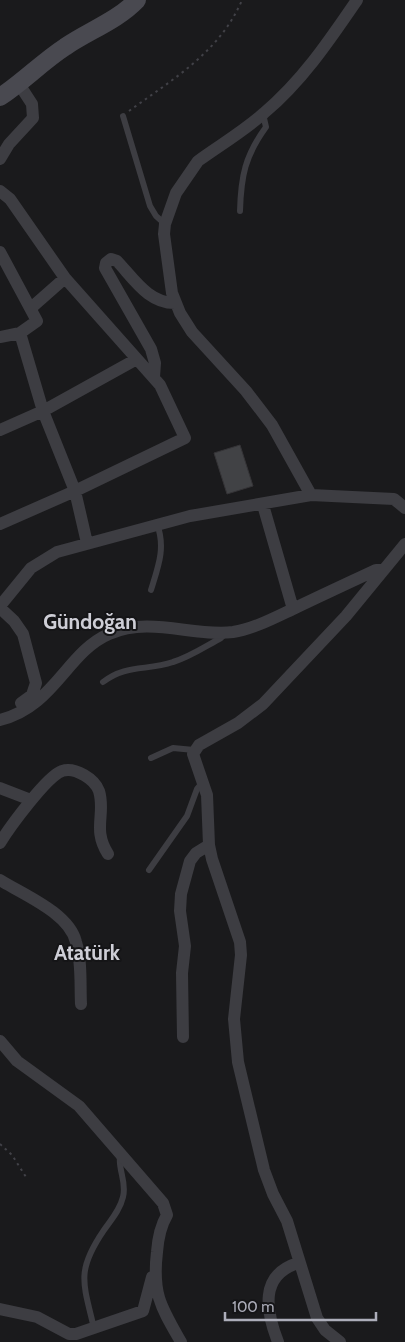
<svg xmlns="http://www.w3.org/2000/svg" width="405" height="1342" font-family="Cabin,sans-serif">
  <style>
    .building { fill: #414245; stroke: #353437 }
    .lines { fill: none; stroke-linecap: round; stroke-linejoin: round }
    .path { stroke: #414147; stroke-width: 2; stroke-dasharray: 2.5 4; stroke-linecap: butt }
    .lane { stroke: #3d3d42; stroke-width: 6 }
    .street { stroke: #3d3d42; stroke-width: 12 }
    .secondary { stroke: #494950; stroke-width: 18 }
    .labels { text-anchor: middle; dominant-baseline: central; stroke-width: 4; stroke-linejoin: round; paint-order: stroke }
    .district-label { font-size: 21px; font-weight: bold; fill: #ceced6; stroke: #151517 }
  </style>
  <rect width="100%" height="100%" fill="#1a1a1c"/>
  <path class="building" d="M240 445 253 486 227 494 214 453Z"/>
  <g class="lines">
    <path class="path" d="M129 111C173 79 220 52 242 0
      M0 1144 12 1155 26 1177"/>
    <path class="lane" d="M123 116 150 206 156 216 165 224
      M240 211C241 176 245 156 266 127L263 114
      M151 590C158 567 166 548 157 524
      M103 682C126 664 147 671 173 662 190 657 206 646 221 638L225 634
      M151 758 173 748 194 750
      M149 870 187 816 197 789 202 783
      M94 1328C83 1282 76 1271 104 1230 111 1220 120 1210 123 1197 127 1182 118 1170 120 1156"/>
    <path class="street" d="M0 159 9 144 33 118 32 104 19 84
      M0 191 10 199 65 278 160 385 185 438 75 491 0 524
      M0 252 37 321 20 333 0 337
      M31 308 65 278
      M20 333 43 411 75 491 87 543
      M154 377 155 363 151 349 105 268 106 263 111 259 117 261C134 279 149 304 176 303
      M0 430 43 411 135 360
      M311 495 272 425 246 391 192 332 180 313 172 293 164 234 165 224 176 193 198 161C220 145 244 131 264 113 302 81 329 41 357 0
      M263 505 293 609
      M0 606 31 568 57 552 190 516 311 495 394 499 405 508
      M0 608 14 621 23 634 36 683 32 695 21 703
      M0 720C54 707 67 652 109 634 151 616 192 637 233 632 253 629 274 618 293 609 320 596 348 583 376 570H384
      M0 788 31 800
      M0 843C9 828 47 776 62 771 70 768 77 771 84 775 91 779 96 783 99 791 106 814 92 829 108 854
      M0 880C24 895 69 913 76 942 82 962 80 984 81 1004
      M183 1037 182 973 185 946 180 911 181 894 190 861 196 853 209 845
      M0 1041 17 1061 79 1106 163 1203 167 1215C160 1227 158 1238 157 1252 152 1294 161 1307 181 1342
      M0 1309 37 1317 69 1334H76L143 1311 152 1277
      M278 1342C266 1311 259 1275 298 1263
      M340 1342 325 1330 317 1318 287 1221 273 1194 264 1170 238 1062 234 1019 241 955 240 942 212 859 209 845 207 795 193 754 199 745 238 723 263 704 346 616 405 544"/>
    <path class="secondary" d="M0 97C23 82 42 62 65 47 88 31 117 21 137 0"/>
  </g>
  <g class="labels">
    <g class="district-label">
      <text x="90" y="621">Gündoğan</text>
      <text x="87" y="952">Atatürk</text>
    </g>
  </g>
  <path d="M225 1312v8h151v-8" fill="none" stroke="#adaeba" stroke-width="2.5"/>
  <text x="232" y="1312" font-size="15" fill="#adaeba" stroke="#151517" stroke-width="4" paint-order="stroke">100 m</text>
</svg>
